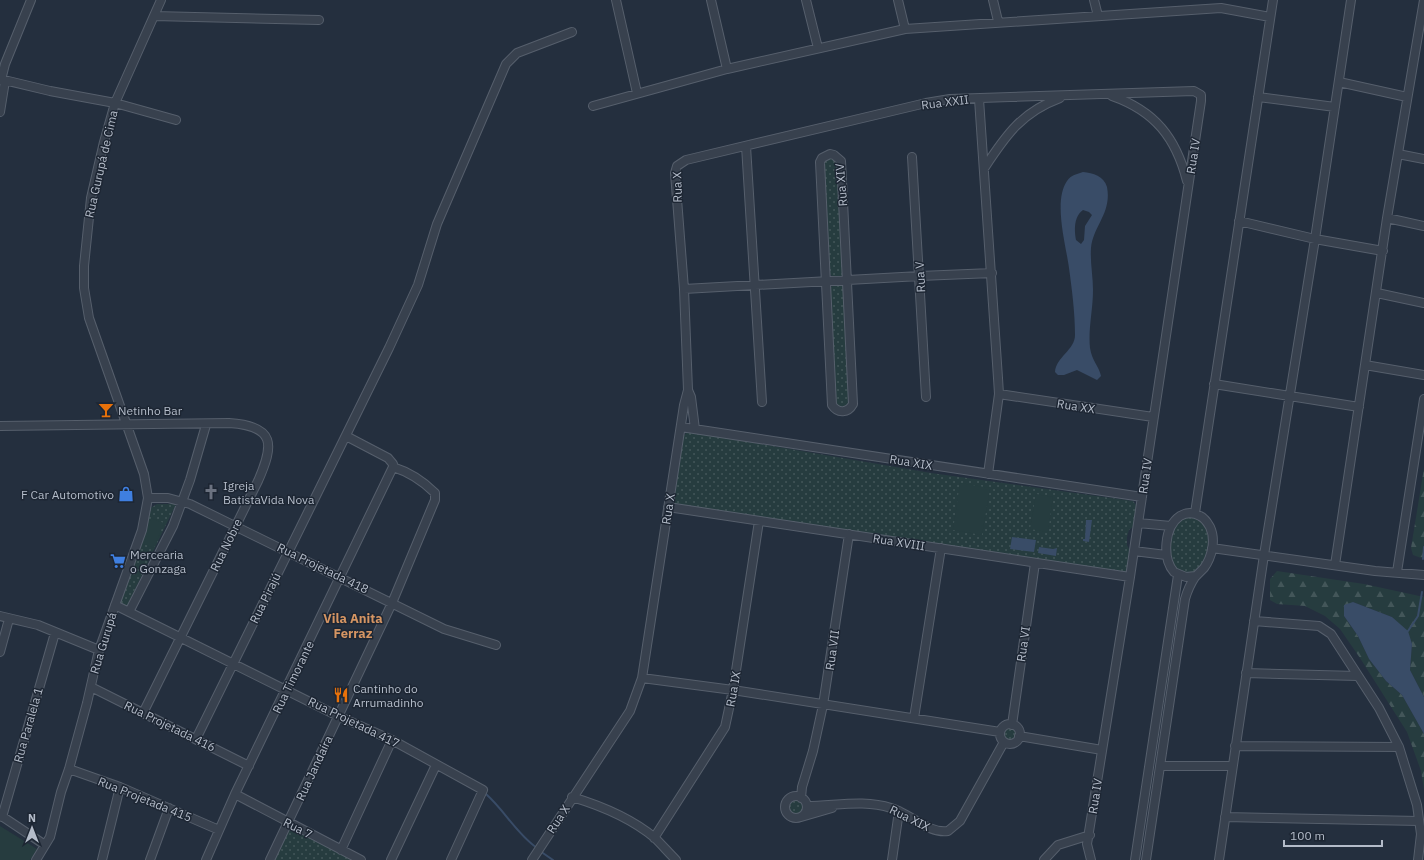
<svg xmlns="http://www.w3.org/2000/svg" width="1424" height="860" font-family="'IBM Plex Sans',sans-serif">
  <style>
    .grass { fill: url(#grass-dots) }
    .forest { fill: url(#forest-firs) }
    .garden { fill: #263c3f }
    .water { fill: #394c67; fill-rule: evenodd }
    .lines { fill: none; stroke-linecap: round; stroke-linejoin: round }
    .stream { stroke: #394c67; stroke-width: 2 }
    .minor-casing { stroke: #565f6c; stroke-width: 10 }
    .minor { stroke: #38414e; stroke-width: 8 }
    .labels { text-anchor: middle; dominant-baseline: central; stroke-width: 3; stroke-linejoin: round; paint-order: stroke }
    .street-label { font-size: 12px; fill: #b4bcc9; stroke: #1d2633 }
    .poi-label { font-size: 12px; fill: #b4bcc9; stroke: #1d2633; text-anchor: start }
    .neighbourhood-label { font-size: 13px; font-weight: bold; fill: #d59563; stroke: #1d2633 }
  </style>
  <defs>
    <pattern id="grass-dots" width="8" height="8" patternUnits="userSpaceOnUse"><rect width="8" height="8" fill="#263c3f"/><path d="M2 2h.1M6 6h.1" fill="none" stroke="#435659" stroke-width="1.8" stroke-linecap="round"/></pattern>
    <pattern id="forest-firs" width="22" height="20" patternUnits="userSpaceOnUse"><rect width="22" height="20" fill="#263c3f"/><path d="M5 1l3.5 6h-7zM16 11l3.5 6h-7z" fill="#435659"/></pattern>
  </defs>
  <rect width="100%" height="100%" fill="#242f3e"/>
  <path class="grass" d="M832 158 838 162 843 276H832L829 273 823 161Z
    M834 285H844L850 403 843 407 838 406 835 402 830 288Z
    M690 432 931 473 1133 501 1137 506 1135 525 1129 530 1127 537V545L1130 551 1127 571 1126 573 676 506 673 500 683 437 686 433Z
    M157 504H176L127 606 117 602 149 509Z
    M1194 516C1200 521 1206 524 1208 532 1211 543 1205 574 1191 574 1160 574 1163 518 1194 516Z
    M1002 734a8 8 0 1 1 16 0a8 8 0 1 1-16 0Z
    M787 807a9 9 0 1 1 18 0a9 9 0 1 1-18 0Z
    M293 828 355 860H273L289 829Z"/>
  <path class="forest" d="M1424 468V559L1413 555 1411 548Z
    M1277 571 1364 584 1424 597V697L1410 670 1412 644 1392 617 1353 602 1344 616 1358 636 1369 659 1386 681 1402 695 1424 734V790L1421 771 1407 732 1360 658 1340 629 1325 616 1305 606 1277 604 1270 600V579Z"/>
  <path class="garden" d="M960 483 990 488 982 535 953 530Z
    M1036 494 1053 497 1048 532 1030 529Z
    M151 518 164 523 154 548 141 543Z
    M0 826 37 849 30 860H0Z"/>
  <path class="water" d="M1083 172C1093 173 1104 176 1107 187 1112 213 1093 226 1091 248 1090 262 1093 276 1093 290 1093 310 1088 329 1090 348 1092 361 1099 366 1101 376L1097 380 1077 370 1064 375H1058L1055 372C1056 357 1075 350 1075 335 1075 313 1072 290 1069 268 1066 245 1053 201 1067 181 1071 175 1077 174 1083 172ZM1083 210 1089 212 1092 215 1085 226 1084 240 1081 244 1076 240C1074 230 1074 216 1083 210Z
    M1086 520H1092L1089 542 1083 541V539H1085Z
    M1012 537 1036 540 1034 552 1010 549Z
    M1039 547 1053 549 1057 548 1056 556 1038 553Z
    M1353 602 1392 617 1408 631 1412 644 1410 670 1424 697V734L1402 695 1386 681 1369 659 1358 636 1344 616V605Z"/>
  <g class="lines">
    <path class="stream" d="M1423 559 1424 547
      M1408 631 1418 616 1422 592
      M486 794C505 811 516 833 537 848
      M540 851 553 860"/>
    <defs>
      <path id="minor" d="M616 0 637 93
        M711 0 727 69
        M806 0 818 48
        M898 0 905 29
        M993 0 998 21
        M1094 0 1098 16
        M154 16 319 20
        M0 79 50 91 115 103 176 120
        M1 80 5 64 31 0
        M1339 82 1407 97
        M1112 96C1155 111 1176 138 1187 181
        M1258 97 1335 107
        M979 99 998 378 999 394 988 474
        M593 106 727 69 905 29 1221 8 1270 17
        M0 112 5 81
        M746 146 762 402
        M830 154 834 155 841 161 853 404C848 413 838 414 832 405L820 162 822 158Z
        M1398 154 1424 159
        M912 157 926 397
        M985 167C1006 135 1022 112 1060 98
        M1387 218 1424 226
        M1239 221 1315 239 1383 251
        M684 289 920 276 992 273
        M1377 293 1424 303
        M1365 365 1424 375
        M1214 384 1359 407
        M688 390 691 397 695 429
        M999 394 1153 417
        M0 426 229 423C276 426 274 445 258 481L143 713
        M681 427 1142 497
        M148 498H168L190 504 444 629 496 645
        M668 507 1130 577
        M1195 513 1273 0
        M1138 523 1171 526
        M1212 548 1375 571 1424 575
        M1134 551 1166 555
        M1335 565 1387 218 1424 0
        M1397 572 1424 399
        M115 605 338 716 392 740 483 790 451 860
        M129 612 173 526 190 480 206 425
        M0 616 38 625 99 650
        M1254 621 1319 626 1331 634 1379 708 1399 747 1417 805 1421 834 1418 860
        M0 652 9 619
        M1246 673 1358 676
        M642 678 733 690 1000 732
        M91 687 249 766
        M914 718 941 548
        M1000 734a10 10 0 1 1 20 0a10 10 0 1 1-20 0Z
        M1012 725 1035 563
        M1019 736 1102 750
        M196 739 389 348 418 285 437 224 506 64 517 53 572 32
        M1235 746 1399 747
        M1160 766H1232
        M69 769 120 787 219 830
        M235 794 361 860
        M785 807a11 11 0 1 1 22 0a11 11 0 1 1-22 0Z
        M572 797C602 806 631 818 655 838 662 845 669 853 676 860
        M801 798 802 787 813 751 823 705 849 534
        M807 806C835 806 864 799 891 808 910 813 928 834 948 831L960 821 1004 742
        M0 815 45 845
        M2 817 55 633
        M801 817 832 808
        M1225 817 1419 821
        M654 838 725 727 733 690 759 521
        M341 850 392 740
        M36 860 50 837 61 792 69 769 87 703 99 650 142 530 148 498 144 474 89 318 84 288V266L91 198 104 142 115 103 161 0
        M102 860 120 787
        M150 860 169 808
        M206 860 235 794 393 467V464L388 458 346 436
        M270 860 392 603 435 500V493C423 481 409 472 393 467
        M391 860 436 765
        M532 860 630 711 642 678 684 405 688 390 684 289 675 173 677 166 686 160 926 103 950 99 1194 91 1201 95V101L1130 577 1087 844 1091 860
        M892 860 899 811
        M1044 860 1058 845 1090 835
        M1135 860 1178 575
        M1146 860 1185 599C1187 592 1191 583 1195 577 1198 574 1201 571 1204 568 1212 557 1216 540 1210 527 1207 522 1205 518 1200 516 1193 512 1187 512 1180 516 1164 527 1162 558 1174 572L1186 577 1196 576
        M1219 860 1264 555 1315 239 1351 0"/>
    </defs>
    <use href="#minor" class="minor-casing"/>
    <use href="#minor" class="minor"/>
  </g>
  <defs>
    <symbol id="bar-bare" viewBox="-9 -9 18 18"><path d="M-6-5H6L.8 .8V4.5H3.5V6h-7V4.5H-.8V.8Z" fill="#e8710a" stroke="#1d2633" stroke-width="2.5" paint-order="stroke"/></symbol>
    <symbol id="church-bare" viewBox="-9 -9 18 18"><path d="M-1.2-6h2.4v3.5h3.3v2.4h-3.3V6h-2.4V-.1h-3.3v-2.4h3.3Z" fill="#6b7280" stroke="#1d2633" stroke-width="2.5" paint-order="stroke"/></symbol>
    <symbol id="shop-bare" viewBox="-9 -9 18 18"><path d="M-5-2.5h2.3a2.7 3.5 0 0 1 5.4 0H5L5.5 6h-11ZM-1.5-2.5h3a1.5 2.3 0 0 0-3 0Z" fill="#3f7fe0" stroke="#1d2633" stroke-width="2.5" paint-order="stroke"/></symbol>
    <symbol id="supermarket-bare" viewBox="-9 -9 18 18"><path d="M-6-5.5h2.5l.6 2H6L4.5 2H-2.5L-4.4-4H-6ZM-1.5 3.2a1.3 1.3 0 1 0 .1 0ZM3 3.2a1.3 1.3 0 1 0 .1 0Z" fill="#3f7fe0" stroke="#1d2633" stroke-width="2.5" paint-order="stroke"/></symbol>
    <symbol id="restaurant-bare" viewBox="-9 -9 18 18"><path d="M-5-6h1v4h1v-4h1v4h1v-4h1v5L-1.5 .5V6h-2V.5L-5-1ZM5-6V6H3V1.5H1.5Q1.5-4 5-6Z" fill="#e8710a" stroke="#1d2633" stroke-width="2.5" paint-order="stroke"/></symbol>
  </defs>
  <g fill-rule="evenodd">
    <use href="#bar-bare" x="95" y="399" width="22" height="22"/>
    <use href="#church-bare" x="200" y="481" width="22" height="22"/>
    <use href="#shop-bare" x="115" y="483" width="22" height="22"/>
    <use href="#supermarket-bare" x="107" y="550" width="22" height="22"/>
    <use href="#restaurant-bare" x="330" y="684" width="22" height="22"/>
  </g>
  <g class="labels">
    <g class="street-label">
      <text transform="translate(945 102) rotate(-7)">Rua XXII</text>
      <text transform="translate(1193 156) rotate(-81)">Rua IV</text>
      <text transform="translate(101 164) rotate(-77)">Rua Gurupá de Cima</text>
      <text transform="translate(841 185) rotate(-95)">Rua XIV</text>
      <text transform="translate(677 187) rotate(-91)">Rua X</text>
      <text transform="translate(920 277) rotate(-93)">Rua V</text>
      <text transform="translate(1076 406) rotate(9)">Rua XX</text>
      <text transform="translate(911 462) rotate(9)">Rua XIX</text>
      <text transform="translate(1145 476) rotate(-82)">Rua IV</text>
      <text transform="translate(668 509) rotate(-81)">Rua X</text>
      <text transform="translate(899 542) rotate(9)">Rua XVIII</text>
      <text transform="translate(226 545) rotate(-64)">Rua Nobre</text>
      <text transform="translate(323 568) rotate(26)">Rua Projetada 418</text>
      <text transform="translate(265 598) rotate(-64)">Rua Pirajú</text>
      <text transform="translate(103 643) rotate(-73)">Rua Gurupá</text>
      <text transform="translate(1023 644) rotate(-82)">Rua VI</text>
      <text transform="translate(832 650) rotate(-82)">Rua VII</text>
      <text transform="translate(293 677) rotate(-64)">Rua Timorante</text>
      <text transform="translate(733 689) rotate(-80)">Rua IX</text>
      <text transform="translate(354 722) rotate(26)">Rua Projetada 417</text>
      <text transform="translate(28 725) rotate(-74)">Rua Paralela 1</text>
      <text transform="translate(170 726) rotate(26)">Rua Projetada 416</text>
      <text transform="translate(314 768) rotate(-65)">Rua Jandaíra</text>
      <text transform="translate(1095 796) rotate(-81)">Rua IV</text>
      <text transform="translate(145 799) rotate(22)">Rua Projetada 415</text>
      <text transform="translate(910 818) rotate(26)">Rua XIX</text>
      <text transform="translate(558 819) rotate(-57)">Rua X</text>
      <text transform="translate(298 828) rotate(27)">Rua 7</text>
    </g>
    <g class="poi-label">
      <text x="118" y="410">Netinho Bar</text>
      <text x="223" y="485">Igreja<tspan x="223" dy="14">BatistaVida Nova</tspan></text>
      <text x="114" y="494" text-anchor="end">F Car Automotivo</text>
      <text x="130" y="554">Mercearia<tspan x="130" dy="14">o Gonzaga</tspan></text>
      <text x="353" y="688">Cantinho do<tspan x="353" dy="14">Arrumadinho</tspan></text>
    </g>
    <g class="neighbourhood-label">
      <text x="353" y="618">Vila Anita<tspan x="353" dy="15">Ferraz</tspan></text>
    </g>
  </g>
  <g transform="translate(32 828)" stroke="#1d2633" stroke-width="3" paint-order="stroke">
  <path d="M0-3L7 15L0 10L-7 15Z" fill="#b4bcc9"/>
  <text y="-6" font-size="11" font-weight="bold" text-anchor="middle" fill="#b4bcc9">N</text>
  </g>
  <path d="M1284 840v6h98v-6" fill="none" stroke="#b4bcc9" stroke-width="2"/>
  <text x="1290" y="840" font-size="12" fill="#b4bcc9" stroke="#1d2633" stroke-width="3" paint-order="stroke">100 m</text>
</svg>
